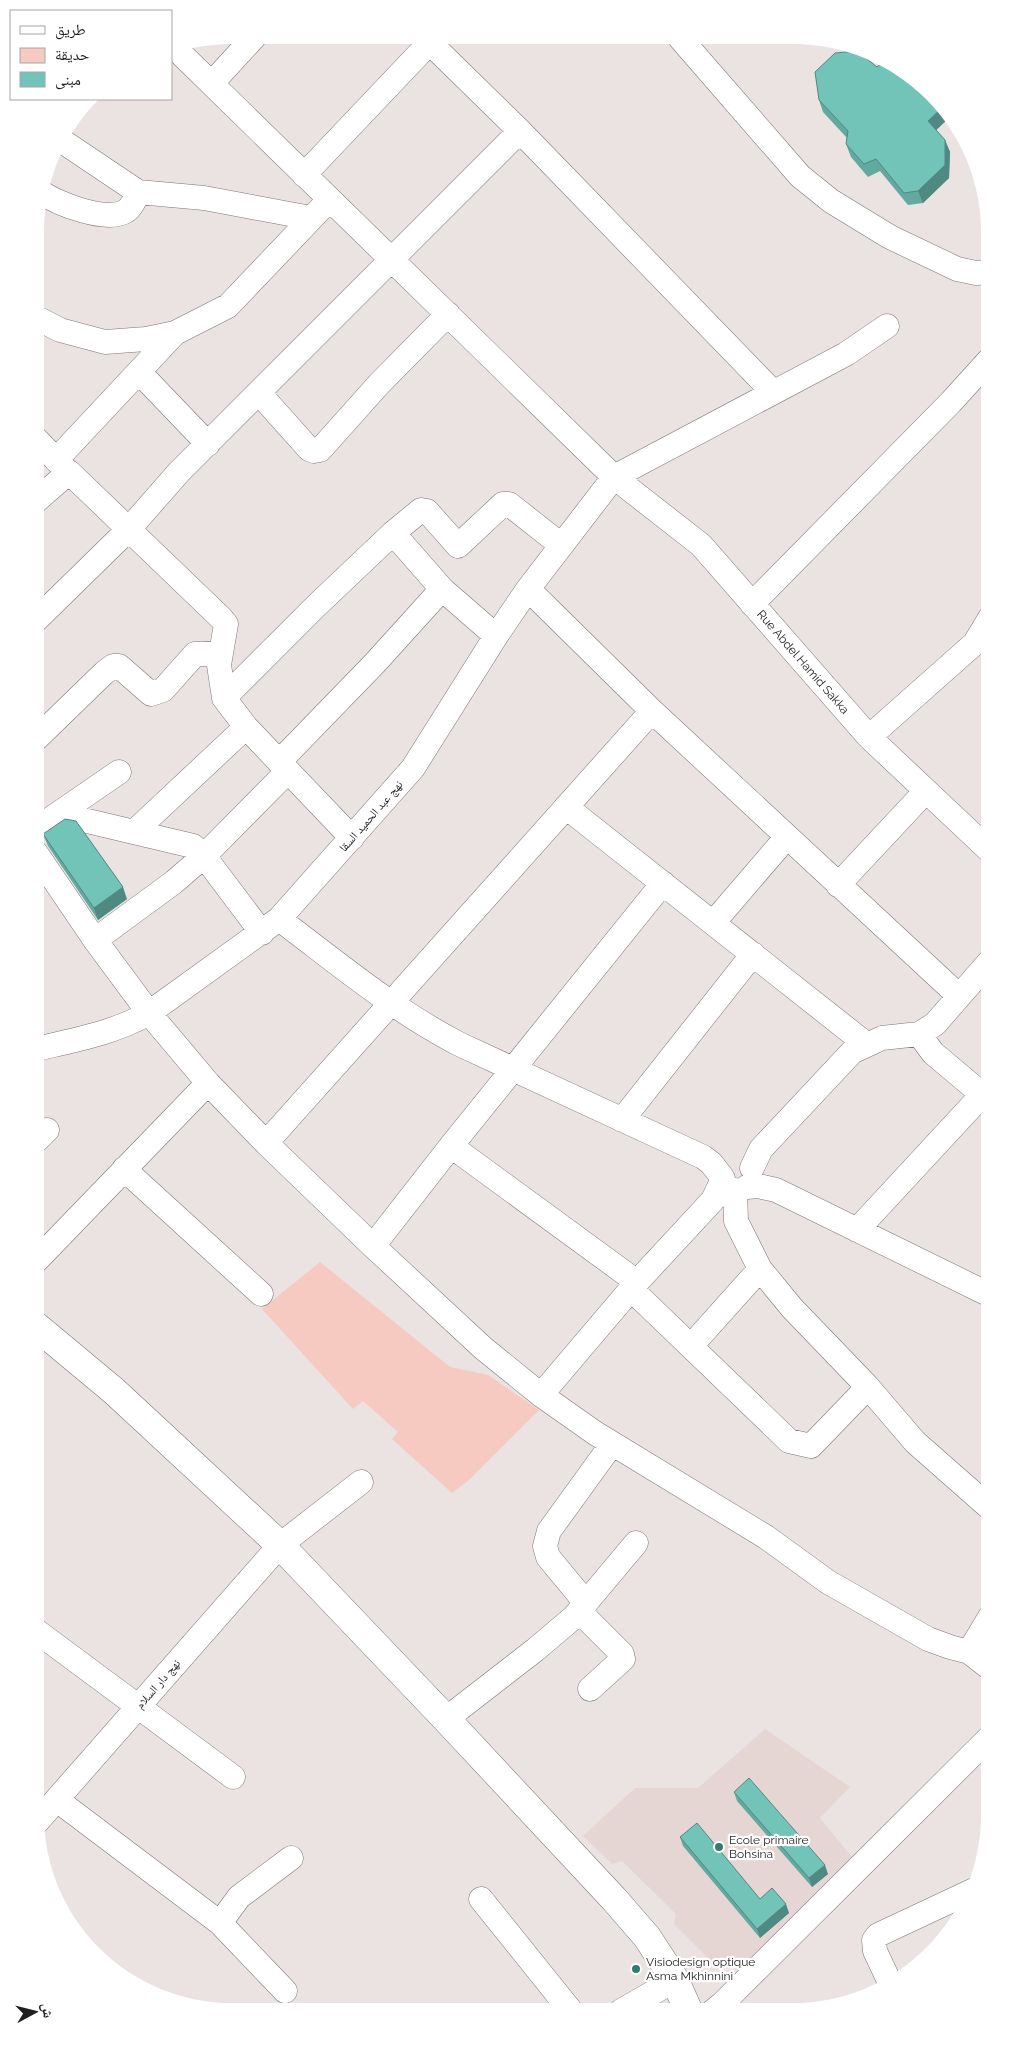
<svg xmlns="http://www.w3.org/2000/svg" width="1025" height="2047" font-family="Raleway,'Noto Naskh Arabic',sans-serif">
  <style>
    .built { fill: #e6d6d3 }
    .green { fill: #f6c9c1 }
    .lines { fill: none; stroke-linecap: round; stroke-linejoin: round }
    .minor-casing { stroke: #7d7675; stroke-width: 25 }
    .major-casing { stroke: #7d7675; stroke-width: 29 }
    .minor { stroke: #fff; stroke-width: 24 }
    .major { stroke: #fff; stroke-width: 28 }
    .wall { fill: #62a99f }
    .shaded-wall { fill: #508982 }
    .building { fill: #72c4b9; stroke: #508982 }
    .poi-dot { fill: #337a71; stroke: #fff; stroke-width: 2 }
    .labels { text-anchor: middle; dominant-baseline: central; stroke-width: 4.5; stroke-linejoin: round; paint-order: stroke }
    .street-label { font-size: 12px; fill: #211e1e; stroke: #fff }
    .poi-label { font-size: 12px; fill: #211e1e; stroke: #fff; text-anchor: start }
  </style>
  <rect width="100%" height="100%" fill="#eae3e1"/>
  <path class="built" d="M765 1729 850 1787 820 1818 853 1858 748 1964H714L674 1924 676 1914 622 1861 612 1864 583 1836 635 1788H698Z"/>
  <path class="green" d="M320 1262 450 1367 488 1375 539 1410 469 1480 452 1493 392 1439 398 1432 363 1401 353 1409 262 1309Z"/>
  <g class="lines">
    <defs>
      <path id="minor" d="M680 38 800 176 831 201 890 237 957 269 976 273 990 272
        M430 43 520 131 773 392
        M173 46 614 477 701 545 869 737 990 851
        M212 83 256 35
        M60 138 65 143 138 192 204 198 311 218
        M304 175 436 36
        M41 192C57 204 107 223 126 211 132 207 135 199 138 192
        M37 318 60 330 105 342 146 339 175 333 228 306 329 200
        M139 372 208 444
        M259 393 309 449 314 451 320 450 379 384 448 314
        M36 439 67 471
        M56 460 175 333
        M36 501 69 472 221 618 226 624 219 665 224 698 246 727 352 838
        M393 533 442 589 496 636
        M528 589 652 711 959 996
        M752 604 951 402 990 359
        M36 620 129 529 179 472 520 131
        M224 698 316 606 393 533 421 510 427 511 458 546 503 504H509L561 545
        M869 737 975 643 990 618
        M36 739 104 673 113 666H119L151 694 163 690 195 654 221 653
        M279 762 375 663 442 589
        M566 807 866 1044
        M58 814 193 846 204 856 262 933
        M36 829 119 772
        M134 832 246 727
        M36 853 95 940 149 1013 208 1083 266 1143 373 1246 483 1348 541 1395 595 1433 766 1537 828 1582 928 1639 950 1647 969 1652 990 1668
        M838 885 925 792
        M279 919C339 964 392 1009 459 1044L703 1157 711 1163 722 1177
        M713 923 786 838
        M95 940 174 882 204 856 288 771
        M919 1034 933 1053 990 1101
        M36 1049C75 1040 114 1033 149 1013L279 919 413 768 496 636 528 589 614 477 846 354 887 326
        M622 1120 753 954
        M36 1141 47 1130
        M266 1143 652 711
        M451 1146 637 1282
        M752 1168 761 1149 852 1052 882 1038 919 1034 935 1024 990 961
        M124 1169 261 1294
        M747 1187 758 1186 776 1190 990 1295
        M735 1190 736 1221 760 1269 792 1308 868 1387 915 1442 990 1508
        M857 1230 982 1095
        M373 1246 451 1146 663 883
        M36 1261 208 1083
        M631 1289 789 1441 811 1446 868 1387
        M691 1346 760 1269
        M541 1395 637 1282 713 1200 723 1179
        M586 1603 548 1557 545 1546 549 1531 612 1444
        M579 1611 622 1654 623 1659 590 1689
        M35 1630 233 1777
        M969 1652 990 1617
        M446 1719 535 1650 574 1617 636 1543
        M57 1800 220 1923 239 1897 291 1858
        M36 1823 280 1545 361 1482
        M481 1899 571 2011
        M220 1923 285 1991
        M891 1985 875 1951 874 1940 878 1935 976 1889
        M621 2011 675 1980
        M712 2012 722 2004 990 1737"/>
      <path id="major" d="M36 1326 114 1391 280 1545 446 1719 614 1899 647 1937 675 1980 689 2012"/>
    </defs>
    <use href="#minor" class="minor-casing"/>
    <use href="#major" class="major-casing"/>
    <use href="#minor" class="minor"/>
    <use href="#major" class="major"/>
  </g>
  <path class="wall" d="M877 67 923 84 951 116 936 130 945 140 950 152 949 178 923 203 908 205 880 171 868 177 851 157 846 144 847 138 823 112 819 100Z
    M43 834 127 899 98 920 48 846Z
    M734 1792 828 1874 812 1887 737 1801Z
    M680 1837 760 1899 789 1913 760 1938 683 1846Z"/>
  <path class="shaded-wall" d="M943 107 951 116 932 134 928 121Z
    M945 140 950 152 949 178 923 203 918 191Z
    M123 887 127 899 98 920 94 908Z
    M825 1865 828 1874 812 1887 809 1878Z
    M786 1904 789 1913 760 1938 757 1929Z"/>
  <path class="building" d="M857 51 877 67 886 59 923 84 943 107 928 121 945 140V165L918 191 904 193 876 159 864 164 846 144 848 131 819 100 815 72 835 53Z
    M65 819 76 821 123 887 94 908 43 834Z
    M749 1778 825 1865 809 1878 734 1792Z
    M697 1823 760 1899 772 1888 786 1904 757 1929 680 1837Z"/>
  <g class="poi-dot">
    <circle cx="719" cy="1847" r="5"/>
    <circle cx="636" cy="1969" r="5"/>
  </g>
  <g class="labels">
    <g class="street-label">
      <text transform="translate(803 662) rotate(49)">Rue Abdel Hamid Sakka</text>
      <text transform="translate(371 816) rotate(-49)">نهج عبد الحميد السقا</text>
      <text transform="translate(158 1684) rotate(-49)">نهج دار السلام</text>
    </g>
    <g class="poi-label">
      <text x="729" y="1840">Ecole primaire<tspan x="729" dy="14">Bohsina</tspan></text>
      <text x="646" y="1962">Visiodesign optique<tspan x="646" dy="14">Asma Mkhinnini</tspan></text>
    </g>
  </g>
  <path d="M0 0H1025V2047H0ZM232 44H793A188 188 0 0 1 981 232V1815A188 188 0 0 1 793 2003H232A188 188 0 0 1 44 1815V232A188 188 0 0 1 232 44Z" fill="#fff" fill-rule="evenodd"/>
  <rect x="10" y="10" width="162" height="90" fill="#ffffff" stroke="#a6a5a5"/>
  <rect x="20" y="26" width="25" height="8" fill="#ffffff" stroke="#a6a5a5"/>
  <text x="55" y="35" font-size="15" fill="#211e1e">طريق</text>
  <rect x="20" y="48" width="25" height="15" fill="#f6c9c1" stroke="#a6a5a5"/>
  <text x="55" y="60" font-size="15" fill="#211e1e">حديقة</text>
  <rect x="20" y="72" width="25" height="15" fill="#72c4b9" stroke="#a6a5a5"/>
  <text x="55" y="85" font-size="15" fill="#211e1e">مبنى</text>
  <g transform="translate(35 2012) rotate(83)" stroke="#ffffff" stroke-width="4" paint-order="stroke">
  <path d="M0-4L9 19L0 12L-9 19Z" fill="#211e1e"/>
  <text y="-8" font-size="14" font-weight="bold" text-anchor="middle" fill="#211e1e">ش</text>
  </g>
</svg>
